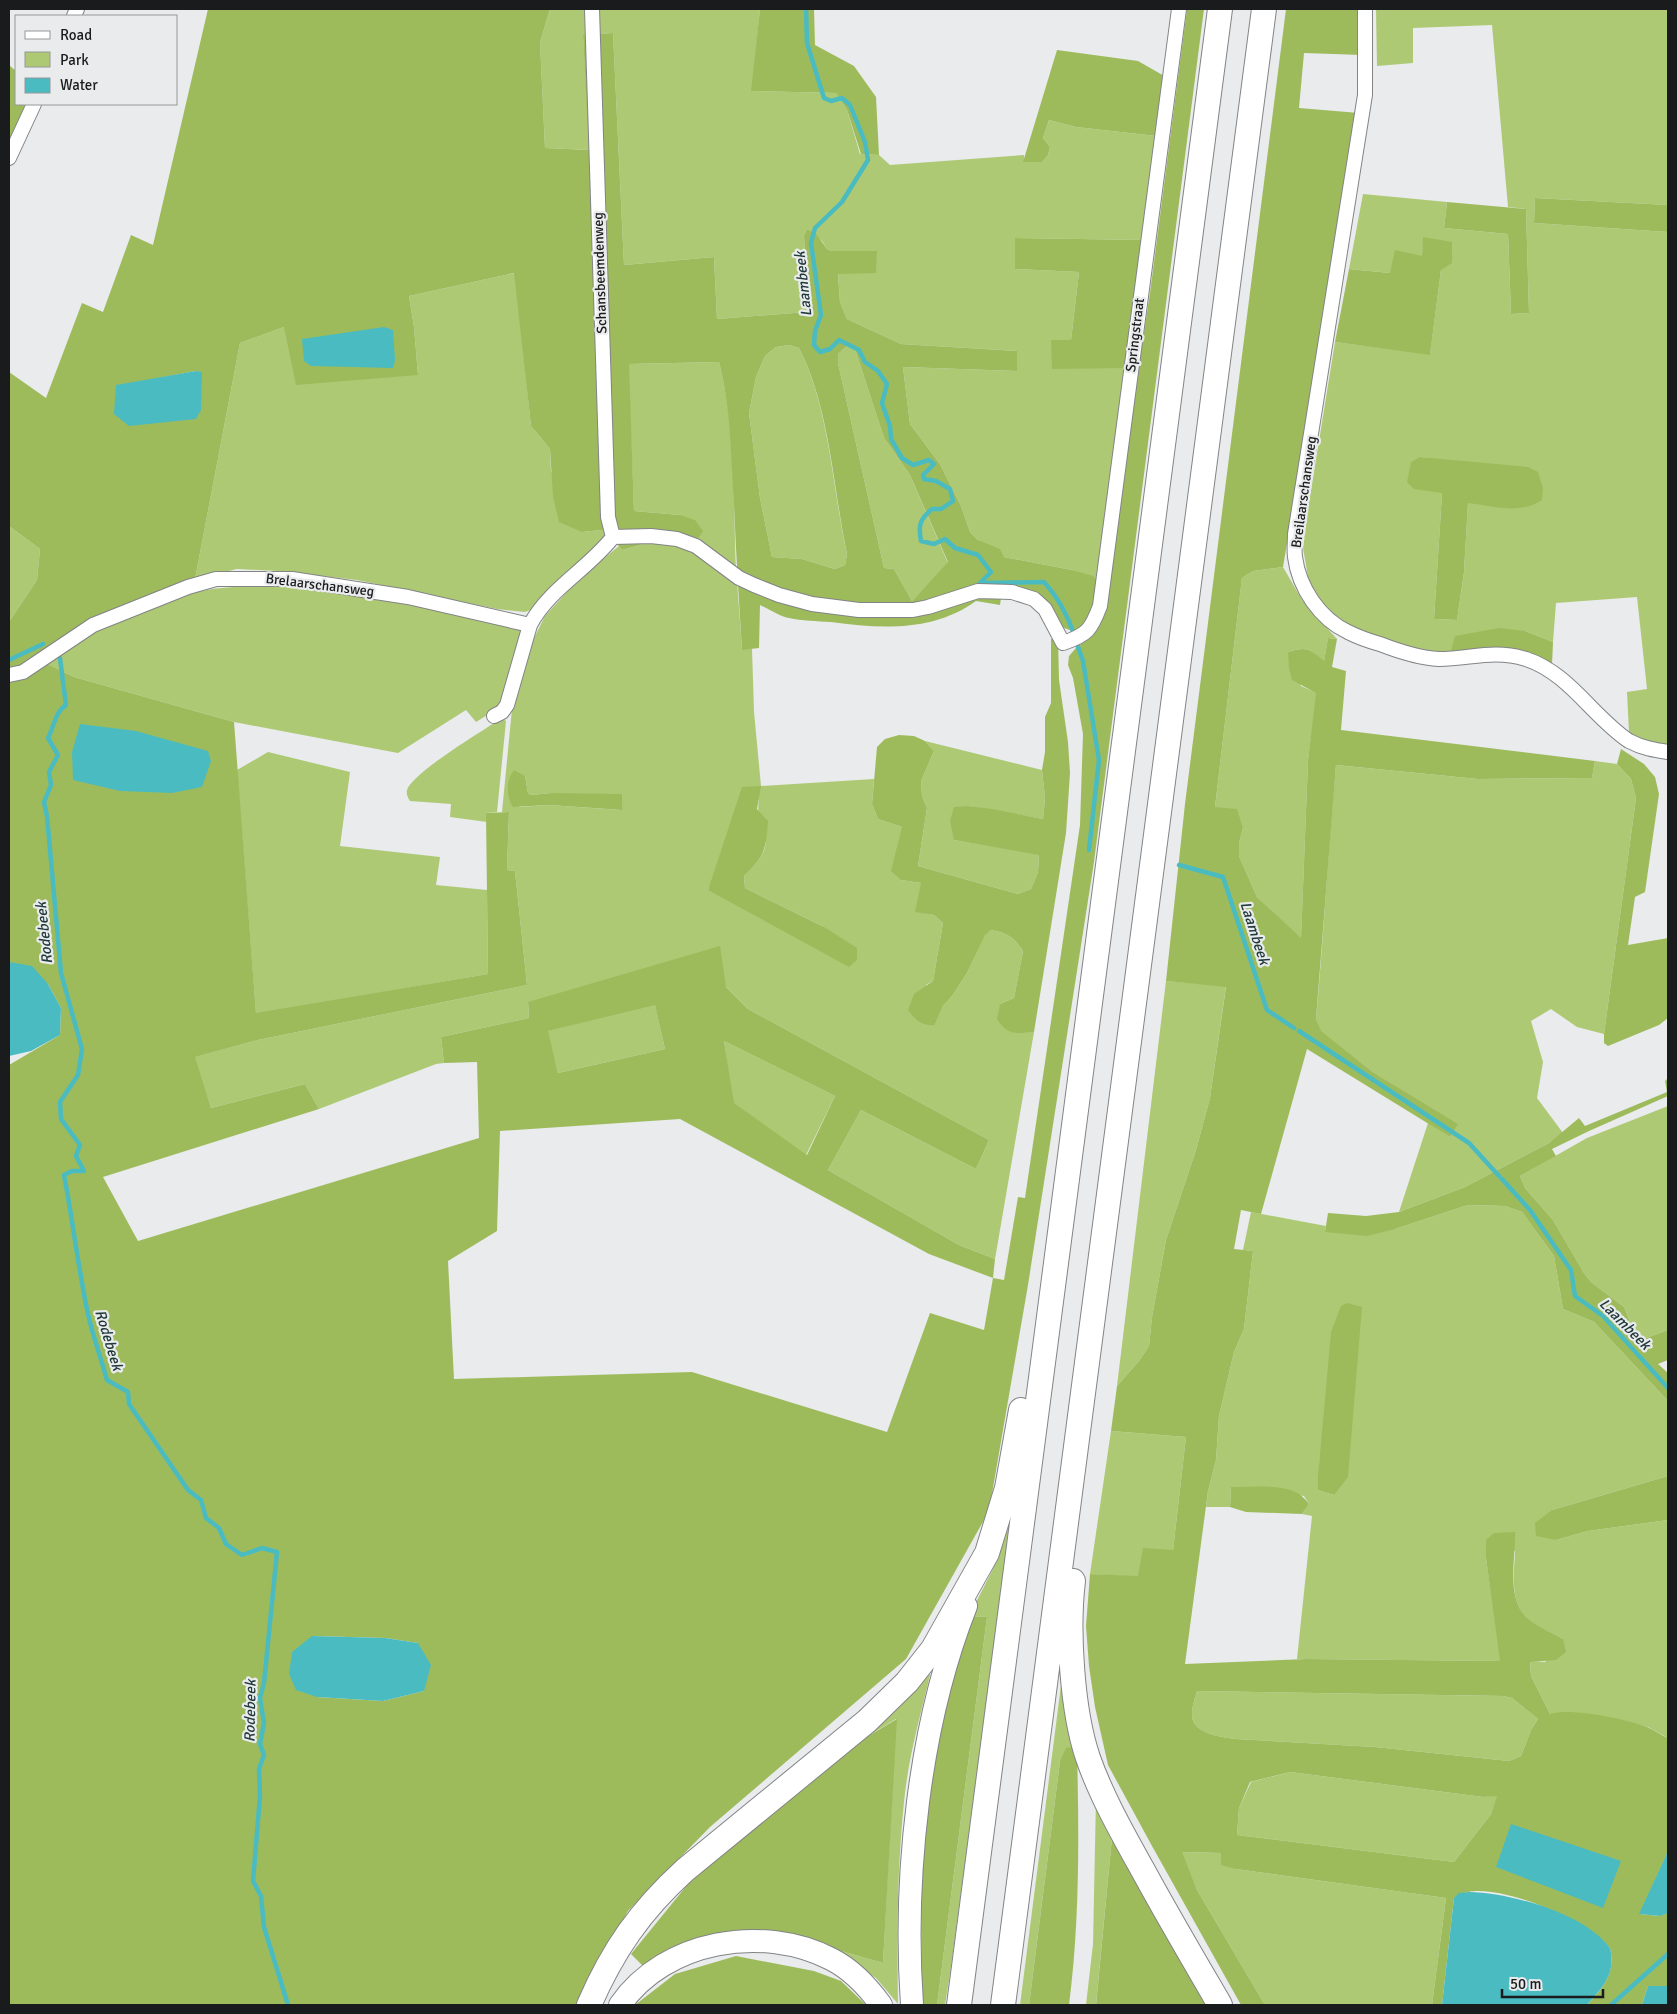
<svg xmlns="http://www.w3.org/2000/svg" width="1677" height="2014" font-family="Signika,sans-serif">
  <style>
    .green { fill: #aec973; fill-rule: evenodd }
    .forest { fill: #9ebb5c; fill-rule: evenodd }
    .water { fill: #4abbc1 }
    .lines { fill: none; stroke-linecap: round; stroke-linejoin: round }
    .stream { stroke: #4abbc1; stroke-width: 4.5 }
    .minor-casing { stroke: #828486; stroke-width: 16 }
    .trunk-casing { stroke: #828486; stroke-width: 24 }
    .motorway-casing { stroke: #828486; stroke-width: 26 }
    .minor { stroke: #fff; stroke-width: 14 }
    .trunk { stroke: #fff; stroke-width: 22 }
    .motorway { stroke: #fff; stroke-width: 24 }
    .labels { text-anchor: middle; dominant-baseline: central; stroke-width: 4.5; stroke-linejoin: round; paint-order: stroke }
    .street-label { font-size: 14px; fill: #1a1b1c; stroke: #e9ebed }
    .water-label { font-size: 15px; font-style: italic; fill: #20393b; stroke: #e9ebed }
  </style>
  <rect width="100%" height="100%" fill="#e9ebed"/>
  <path class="green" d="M550 9H589L588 35H583L590 150 545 148 540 42Z
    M599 9H760L752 91 836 93 847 110 860 154 879 155 890 165 1024 155V162H1042L1048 155 1050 147 1043 138 1049 120 1076 127 1156 136 1144 240 1015 238V269L1079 272 1071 340 1125 368 1098 582 1072 570 1004 557 978 540 970 532 961 506 940 464 910 424 903 367 1017 371V351L901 344 847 319 840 302 838 273 877 251H832L827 249 822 241 807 229 804 235 807 312 717 319 714 257 624 265 613 33 600 34Z
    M1376 9H1668V205L1535 198 1534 223 1668 232V747C1654 745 1639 741 1629 732L1627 692 1647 689 1637 597 1556 603 1553 642 1525 631 1450 654 1432 655 1355 629 1327 610 1310 588 1303 548 1308 509 1335 342 1430 354 1441 270 1424 237 1422 256 1390 273 1349 269 1363 194 1447 202 1444 228 1508 234 1511 314 1529 313 1526 209 1508 207 1492 25 1413 28V63L1377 66ZM1420 457 1434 459 1511 508 1468 502 1464 572 1457 620 1434 619 1442 493Z
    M515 273 531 426 550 449 551 471 582 532 601 530 608 533 533 609 525 612 497 609 357 580 278 571 237 569 195 579 240 343 284 327 418 375 414 327 409 296Z
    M789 345 799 348C830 409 832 487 847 554L845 565 835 569 802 559 772 557 760 498 749 413 756 377 765 356 776 347Z
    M847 346 855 349 884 438 910 475 948 563 912 601 894 569 884 568 838 363V354Z
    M719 362C736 426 733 504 736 571L695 544 680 515 634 511 628 364Z
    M9 526 40 549 37 580 9 622Z
    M658 540 691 549 737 581 742 649H752L754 712 761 786 874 779 872 804 878 819 902 827 901 880 921 883 920 912 934 915 943 923 933 981 926 985 935 1025 943 1004 952 996 967 973 985 934 991 930C1007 933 1014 937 1023 951L1014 998 1000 1004 1016 1033 1034 1032 995 1259 959 1245 828 1170 861 1110 976 1169 989 1140 748 1009 726 987 528 1003 529 1018 441 1037 444 1063 436 1064 319 1109 305 1084 211 1108 194 1057 258 1040 527 985 515 871 507 870 509 812H502L512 709 531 644 545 616 569 590 597 564 619 546 622 550ZM525 776 528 793 531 795 551 793 621 810 549 805 519 807ZM759 798C753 838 786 835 744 876L745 888 824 927 708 889Z
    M1283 567 1302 600 1337 639 1328 638 1324 662C1310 649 1307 646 1288 652L1301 686 1317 693 1308 760 1301 939 1257 897 1239 856V843L1243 828 1215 807 1242 578 1253 571Z
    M280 586 389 599 523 628 502 706 476 722 466 710 398 753 234 722 74 677 45 663C89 634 138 608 189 594 218 585 250 587 280 586Z
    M502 718 506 721 497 812 486 813 487 822 450 817 451 804 410 801C408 798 406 794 407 790 412 773 484 730 502 718Z
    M925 741 1042 770 1045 798 1043 819 968 806 954 840 1039 854 1038 872 1031 889 1018 894 918 866 927 808 922 796 921 781 934 751Z
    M268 752 350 772 340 846 440 857 436 885 487 890 488 974 256 1014 237 770Z
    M1595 761 1617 764 1631 779 1636 798 1604 1034 1577 1027 1551 1009 1531 1021 1543 1062 1537 1098 1563 1133 1549 1143 1465 1187 1399 1212 1428 1123 1450 1137 1457 1124 1373 1072 1320 1031 1316 1019C1324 934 1328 849 1336 765L1478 779 1592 778Z
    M1166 981 1226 986 1210 1098 1196 1150 1166 1240 1152 1317 1149 1346 1139 1361 1117 1386Z
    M655 1004 665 1049 558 1073 547 1031Z
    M724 1041 835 1096 806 1155 733 1103Z
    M1668 1106V1330L1638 1341 1624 1307 1591 1282 1584 1273 1553 1220 1525 1188 1520 1176 1587 1138Z
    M1468 1205 1505 1206 1522 1212 1554 1256 1563 1309 1594 1322 1668 1401V1476L1552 1510 1556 1540 1588 1531 1668 1520V1738L1648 1727 1550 1714 1531 1676 1530 1661 1545 1662 1563 1639C1553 1633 1541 1629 1531 1622 1509 1605 1514 1576 1515 1551L1486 1540V1558L1501 1661 1297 1659 1312 1516 1302 1514 1309 1504 1304 1496 1231 1487 1230 1507H1206L1208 1491 1216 1460 1219 1416 1234 1352 1244 1329 1253 1251 1243 1250 1251 1212 1326 1226 1325 1231 1395 1229ZM1320 1456 1334 1495 1318 1490Z
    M1111 1431 1186 1437 1173 1550 1138 1577 1090 1574Z
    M1010 1524 951 1967 945 2005H937L987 1617 969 1616 993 1569Z
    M1064 1662 1077 1749 1060 1761 1029 2005H1020Z
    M927 1671 930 1675C920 1717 908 1759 904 1802 897 1870 897 1936 898 2004L876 1978 848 1961 806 1941 883 1963 896 1719 846 1749Z
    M1197 1691 1503 1696 1512 1698 1538 1719 1531 1730 1521 1756 1509 1761 1375 1747 1236 1739C1223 1737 1191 1734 1192 1714 1192 1707 1195 1698 1197 1691Z
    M1290 1772 1483 1797 1498 1795 1491 1814 1454 1862 1237 1835 1239 1808 1251 1782Z
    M1096 1798 1113 1827 1096 2004 1086 2005 1093 1944Z
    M1181 1852 1221 1853 1236 1869 1446 1898 1432 2005H1265L1197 1890Z"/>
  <path class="forest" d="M208 9H550L540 42 545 148 589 150 583 35 613 33 624 265 714 257 717 319 807 312 804 235 807 229 817 235 827 249 832 251H877L876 273 838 274 840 302 847 319 901 344 1017 351V371L903 367 910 424 940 464 961 506 970 532 978 540 1000 549 1004 557 1072 570 1093 576 1098 582 1093 612 1080 630H1070L1064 628 1042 598H1001L1000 605 976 601C933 632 881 629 831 622 817 621 802 621 789 618 779 616 769 609 760 605L759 648 742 650C739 602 736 554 734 505 731 458 731 408 719 362L629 364 634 511 680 515 695 520 703 531 689 552 658 540 622 550 608 533 601 530 582 532 559 522 553 497 550 449 531 426 514 273 409 296 414 327 418 375 296 385 284 327 240 343 195 579 35 658 74 677 234 722 256 1013 488 974 486 813 509 812 507 870 515 871 527 985 258 1040 195 1057 211 1108 305 1084 319 1109 103 1177 138 1241 479 1138 477 1062 444 1063 441 1037 529 1018 528 1002 720 946 726 987 748 1009 989 1140 976 1169 861 1110 828 1170 959 1245 995 1259 993 1278 1004 1280 1018 1197 1025 1198 1080 825 1083 734 1073 678 1068 665 1069 656 1076 648 1094 634 1100 624 1150 293 1187 9H1204L1094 862 1028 1285 989 1511 906 1659 710 1827 628 1911 576 2005H9V1065L60 1035 61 1008 48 984 9 962V622L37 580 40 549 9 526V372L46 398 82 303 103 312 131 235 153 245ZM789 345 799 348C830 408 833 488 847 554L845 565 835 569 802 559 772 557 760 498 749 413 756 377 765 356 776 347ZM847 346 855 349 884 438 910 475 948 562 912 601 894 569 884 568 838 363V354ZM196 371 202 373 116 386ZM655 1005 665 1049 558 1073 548 1031ZM724 1041 835 1096 807 1155 734 1103ZM680 1119 929 1254 993 1278 984 1330 930 1313 887 1432 692 1372 454 1379 448 1261 497 1231 500 1131ZM312 1636 385 1638 418 1643 424 1691 383 1701 317 1697Z
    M760 9H814L815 45 854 66 876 97 879 155 861 154 847 110 836 93 751 91Z
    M1286 9H1361L1362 55 1304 53 1299 108 1359 113 1283 567 1253 571 1242 578 1215 807 1237 809 1243 828 1239 843V856L1257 897 1301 938 1308 760 1316 693 1292 680 1289 668 1288 652C1307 646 1310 649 1324 661L1328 638 1337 639 1332 667 1346 671 1341 730 1595 761 1592 778 1478 779 1336 765 1316 1019 1321 1031 1373 1072 1458 1124 1450 1137 1307 1049 1261 1214 1241 1210 1234 1249 1253 1251 1244 1329 1234 1352 1219 1416 1216 1460 1208 1491 1185 1664 1306 1659 1500 1661 1486 1558V1540L1494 1533 1515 1532C1516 1560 1504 1603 1532 1622 1542 1629 1553 1633 1563 1639L1566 1652 1556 1660 1530 1662 1531 1676 1550 1714C1570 1707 1626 1719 1647 1727 1654 1730 1661 1735 1668 1738V1851L1640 1914 1659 1916 1668 1913V1986H1648L1642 2005H1587C1603 1988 1616 1973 1610 1948 1589 1921 1502 1884 1468 1892 1463 1893 1458 1896 1454 1898L1442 2005H1432L1446 1898 1236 1869 1221 1865V1853L1182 1852 1197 1890 1265 2005H1241L1152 1846 1108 1765 1095 1707 1089 1666 1086 1626 1090 1574 1138 1576 1143 1548 1173 1550 1186 1437 1111 1431 1117 1386 1139 1361 1149 1346 1152 1317 1166 1240 1196 1150 1210 1098 1226 987 1166 981 1185 804ZM1197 1691 1503 1696 1512 1698 1538 1719 1531 1730 1521 1756 1509 1761 1375 1747 1236 1739C1223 1737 1191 1734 1192 1714 1192 1707 1195 1698 1197 1691ZM1290 1772 1483 1797 1497 1796 1491 1814 1454 1862 1237 1835 1239 1808 1250 1782Z
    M1057 50 1138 61 1166 77 1156 136 1076 127 1049 120 1043 138 1050 147 1048 155 1042 162H1023Z
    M9 65 16 71V104H28L9 144Z
    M1535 198 1668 205V232L1534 223Z
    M1447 202 1526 209 1529 313 1511 314 1508 234 1444 228Z
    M1423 237 1452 242V263L1441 270 1430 355 1335 342 1349 269 1390 273 1395 250 1422 256Z
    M1015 238 1144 240 1125 368 1052 369 1051 340H1071L1079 272 1015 269Z
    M1420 457 1528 467 1538 472 1543 488 1542 500C1519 515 1494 506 1468 503L1464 572 1457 620 1434 619 1442 493 1414 489 1407 482 1411 462Z
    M1499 628 1525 631 1553 642 1552 665 1450 654 1455 636Z
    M1051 639H1058L1059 680 1068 742 1070 773 1066 833 1034 1032C1016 1034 1007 1035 997 1019L1000 1004 1014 998 1023 951C1014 937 1007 933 991 930L985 935 967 973 952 996 943 1005 935 1025C922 1026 915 1020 908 1010L914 994 933 981 943 923 934 915 915 912 921 883 901 880 891 871 902 827 878 819 872 804 877 747 885 739 899 735 914 736 925 741 934 751 921 781 922 796 927 808 918 866 1018 894 1031 889 1038 872 1039 855 954 840 950 821 954 807 968 806 992 809 1043 819 1045 798 1042 770 1045 752V717L1051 703Z
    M1621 749 1644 764 1655 777 1659 794 1645 892 1635 897 1628 945 1668 938V1018L1659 1025 1608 1046 1604 1043V1034L1636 798 1631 779 1617 764Z
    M514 770 525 776 528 793 531 795 551 793 622 794V810L549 805 513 807C506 797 506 779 514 770Z
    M761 786 757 809 768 821C766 850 765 855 744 876L745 888 824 927 857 948V960L849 967 708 890 742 787Z
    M1668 1078V1096L1589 1131 1552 1149 1556 1156 1520 1176 1525 1188 1553 1220 1584 1273 1591 1282 1624 1307 1638 1341 1668 1330V1360L1658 1364 1668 1373V1401L1594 1322 1563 1309 1554 1256 1522 1212 1505 1206 1468 1205 1395 1229 1367 1236 1325 1232 1328 1213 1366 1216 1399 1212 1465 1187 1549 1143 1579 1118 1585 1126 1667 1092 1665 1081Z
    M1347 1303 1362 1307 1348 1477 1334 1495 1318 1490V1476L1331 1332 1341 1306Z
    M1668 1476V1520L1588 1531 1556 1540 1536 1536 1535 1523 1552 1510Z
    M1231 1487C1256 1488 1294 1480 1309 1504L1302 1514 1246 1512 1230 1507Z
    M969 1616 987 1617 937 2005H922L921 1884 928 1799 948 1686Z
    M897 1719 883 1963 806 1941 644 1967 631 1954 688 1884 846 1749Z
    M1072 1747 1077 1749C1079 1834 1080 1920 1069 2005H1029L1060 1761 1066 1748Z
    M1113 1827 1216 2005H1096Z
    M736 1956 814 1971 841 1981 866 2005H635L675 1974Z"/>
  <path class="water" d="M384 327 393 330 395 360 393 368 311 366 304 361 302 339Z
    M196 371 202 372 201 410 196 419 129 426 114 414 116 385Z
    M80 724 136 731 208 751 211 761 202 787 172 793 120 791 73 780 72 752Z
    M9 962 32 966 48 984 61 1008 60 1035 31 1051 9 1056Z
    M312 1636 385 1638 418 1643 431 1665 424 1691 383 1701 317 1697 296 1690 289 1674 292 1652Z
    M1511 1824 1621 1861 1603 1908 1496 1867Z
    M1668 1851V1913L1660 1916 1639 1914Z
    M1469 1892C1511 1893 1584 1913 1610 1948 1616 1974 1603 1987 1587 2005H1442L1454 1898 1459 1893Z
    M1648 1986H1668V2005H1642Z"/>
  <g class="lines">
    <path class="stream" d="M806 9 807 43 824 98 831 101 842 98 850 105 865 142 868 160 842 202 815 228 811 243 821 315 815 331 814 345 820 352 830 349 839 340 859 350 865 362 878 371 887 384 882 403 890 426 891 439 902 458 913 465 929 460 934 464 923 475 924 479 936 481 950 489 953 501 941 509H932C920 519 918 525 921 541L934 544 945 539 955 548 978 555 991 572 980 583 1044 582C1058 597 1067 614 1074 634
      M1077 644 1083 661 1099 760 1089 850
      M60 658 66 705C55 712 54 727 48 738L58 755 49 772 51 785 44 802 47 816 61 973 82 1049 78 1075 60 1102 61 1119 80 1145 76 1156 84 1171H72L64 1175C73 1221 78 1268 88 1314 93 1337 101 1358 107 1380L128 1392 129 1404 188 1490 201 1500 206 1518 219 1528 226 1544 242 1555 262 1548 277 1552 264 1683 260 1698 264 1723 260 1744 264 1755 259 1769 260 1796 253 1881 261 1896 264 1927 288 2005
      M9 660 43 644
      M1179 865 1223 877 1267 1010 1294 1028
      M1299 1031 1469 1143 1499 1176
      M1502 1179 1530 1210 1571 1270 1575 1296 1603 1316 1668 1388
      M1611 2005 1668 1954"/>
    <defs>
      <path id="minor" d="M592 9 608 517 613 537
        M1365 9V95L1295 534C1295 542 1294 550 1295 557 1299 588 1320 619 1348 632 1358 637 1369 641 1380 644 1398 651 1419 658 1439 659 1471 659 1492 649 1526 659 1569 673 1593 717 1629 741 1642 748 1655 750 1668 752
        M74 16 77 9
        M9 158 34 104
        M613 537 651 536 677 539 696 546 739 578 754 585 779 595 812 604 859 610H913L928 607 978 591 1012 592 1034 599 1045 609 1063 643C1087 635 1091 630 1100 606L1179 9
        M9 675 23 672 93 625 188 587 216 579H292L408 597 530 625
        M494 716 502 712 507 705 530 625C549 589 588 569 613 537"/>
      <path id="trunk" d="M620 2005C665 1940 763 1924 831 1959 851 1969 868 1987 881 2005
        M912 2005C903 1877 919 1725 966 1606"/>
      <path id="motorway" d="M1073 1581C1067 1630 1072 1711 1088 1758 1102 1798 1124 1836 1145 1874 1169 1918 1195 1962 1220 2005
        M589 2005C613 1950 640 1911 685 1870L867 1721 907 1682 933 1649 987 1553 1007 1488 1021 1410
        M959 2005 1220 9
        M1003 2005 1264 9"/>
    </defs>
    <use href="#minor" class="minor-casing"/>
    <use href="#trunk" class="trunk-casing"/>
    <use href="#motorway" class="motorway-casing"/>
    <use href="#minor" class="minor"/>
    <use href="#trunk" class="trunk"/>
    <use href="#motorway" class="motorway"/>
  </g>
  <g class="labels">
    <g class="street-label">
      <text transform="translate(600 273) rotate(-92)">Schansbeemdenweg</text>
      <text transform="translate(1135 335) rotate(-83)">Springstraat</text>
      <text transform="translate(1304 492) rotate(-82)">Breilaarschansweg</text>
      <text transform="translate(320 585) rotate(7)">Brelaarschansweg</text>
    </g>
    <g class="water-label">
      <text transform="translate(803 284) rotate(-96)">Laambeek</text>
      <text transform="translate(44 933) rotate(-96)">Rodebeek</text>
      <text transform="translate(1255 933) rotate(72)">Laambeek</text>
      <text transform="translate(1625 1324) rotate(45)">Laambeek</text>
      <text transform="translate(109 1340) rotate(73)">Rodebeek</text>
      <text transform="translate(250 1711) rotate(-89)">Rodebeek</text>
    </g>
  </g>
  <rect width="1677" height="2014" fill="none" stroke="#1a1b1c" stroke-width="20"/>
  <rect x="15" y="15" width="162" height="90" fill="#e9ebed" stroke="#969899"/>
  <rect x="25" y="31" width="25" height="8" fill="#ffffff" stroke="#969899"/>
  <text x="60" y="40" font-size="15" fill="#1a1b1c">Road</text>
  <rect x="25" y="52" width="25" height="15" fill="#aec973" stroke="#969899"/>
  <text x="60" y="65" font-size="15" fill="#1a1b1c">Park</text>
  <rect x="25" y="78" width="25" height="15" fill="#4abbc1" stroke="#969899"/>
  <text x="60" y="90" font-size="15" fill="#1a1b1c">Water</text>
  <path d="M1502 1989v8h101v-8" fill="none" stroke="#1a1b1c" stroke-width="2.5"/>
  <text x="1510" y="1989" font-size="15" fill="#1a1b1c" stroke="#e9ebed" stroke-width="4" paint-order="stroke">50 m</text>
</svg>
